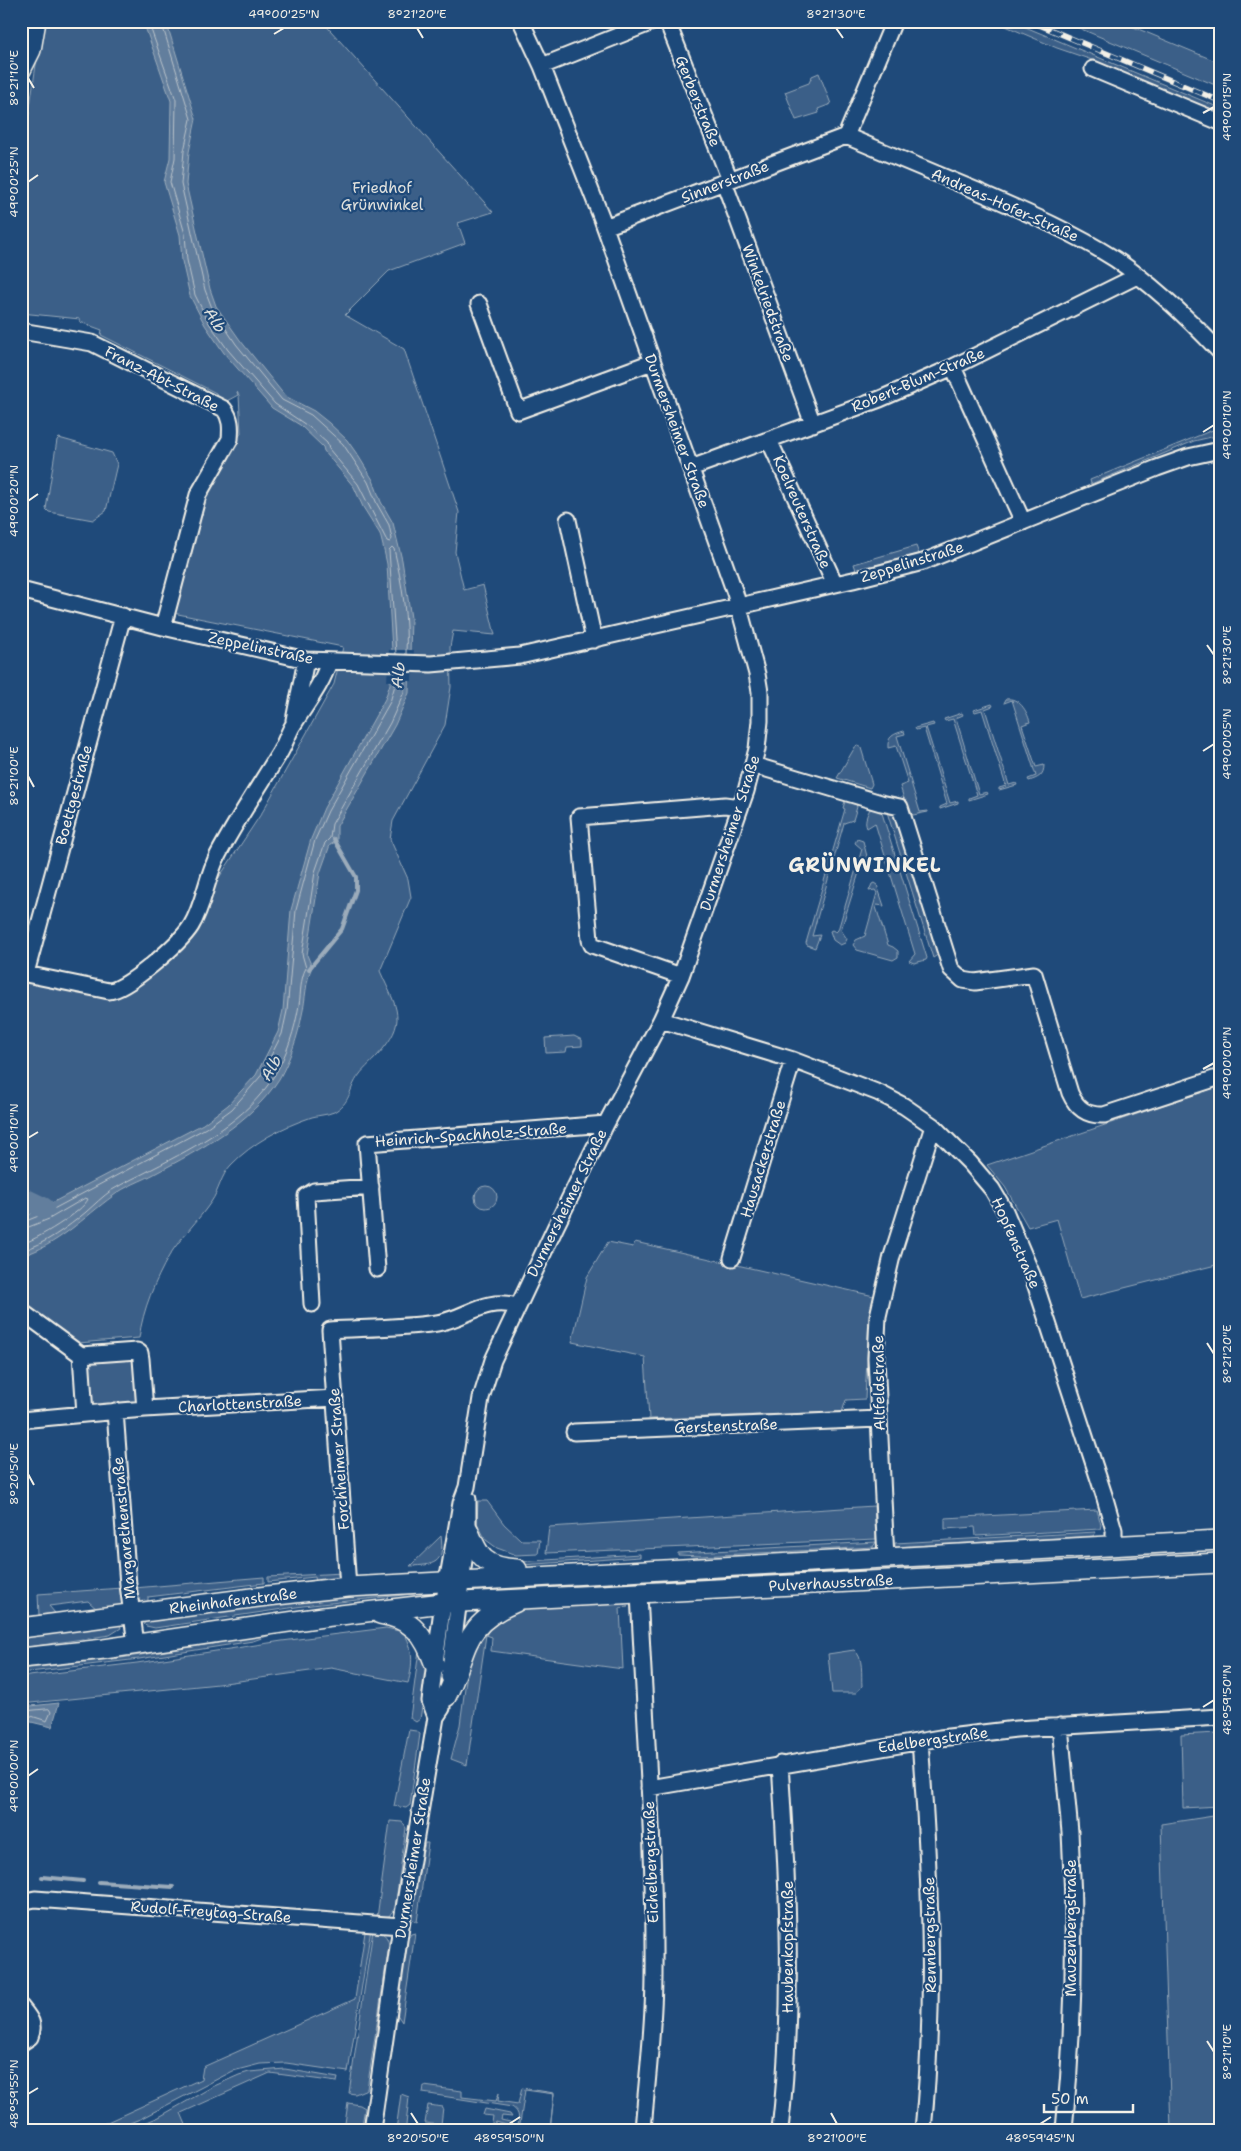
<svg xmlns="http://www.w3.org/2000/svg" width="1241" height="2151" font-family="'Shantell Sans',sans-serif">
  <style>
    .green { fill: #3a5f88; stroke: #97a8b8 }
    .water { fill: #627e9d; stroke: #9cacbb }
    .pier { fill: #1f4a7a }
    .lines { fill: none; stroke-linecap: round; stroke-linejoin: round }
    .shore { stroke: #bac3ca; stroke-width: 1 }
    .stream { stroke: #9cacbb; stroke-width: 4 }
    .river { stroke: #627e9d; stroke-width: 21 }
    .minor-casing { stroke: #f4f1e8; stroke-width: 19 }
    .major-casing { stroke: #f4f1e8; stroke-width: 22 }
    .minor { stroke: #1f4a7a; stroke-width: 15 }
    .major { stroke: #1f4a7a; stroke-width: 19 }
    .rail-casing { stroke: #f4f1e8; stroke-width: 5.5 }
    .rail { stroke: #1f4a7a; stroke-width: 4; stroke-dasharray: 11; stroke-linecap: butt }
    .ticks { fill: none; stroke: #f4f1e8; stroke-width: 2 }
    .labels { text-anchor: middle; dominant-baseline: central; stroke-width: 4.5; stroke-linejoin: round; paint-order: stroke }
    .street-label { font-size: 15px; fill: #f4f1e8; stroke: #1f4a7a }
    .park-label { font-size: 15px; fill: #e1e2de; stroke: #1f4a7a }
    .water-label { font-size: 16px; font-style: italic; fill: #dee0dd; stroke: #1f4a7a }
    .district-label { font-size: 20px; font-weight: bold; letter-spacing: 1px; fill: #f4f1e8; stroke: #1f4a7a }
    .neatline { fill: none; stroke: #f4f1e8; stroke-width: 2 }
    .ticks-label { font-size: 12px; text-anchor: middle; fill: #f4f1e8 }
  </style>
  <rect width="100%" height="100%" fill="#1f4a7a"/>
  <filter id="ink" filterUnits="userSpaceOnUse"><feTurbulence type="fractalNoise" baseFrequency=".02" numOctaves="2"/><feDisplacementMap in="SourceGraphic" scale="10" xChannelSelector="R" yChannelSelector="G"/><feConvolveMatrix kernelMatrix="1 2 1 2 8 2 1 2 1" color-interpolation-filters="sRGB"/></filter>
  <g filter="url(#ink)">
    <path class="green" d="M49 21H322L493 212 458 223 465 243 389 271 345 315 404 349 459 512 455 552 464 590 483 585 495 635 453 631 450 647 451 687 445 725 393 821 390 839 408 879 411 897 380 971C397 1009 409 1021 377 1056 371 1063 362 1070 357 1078 348 1092 351 1102 334 1112 327 1115 319 1115 312 1117 282 1127 252 1143 231 1165 221 1175 219 1191 211 1202 198 1221 181 1237 169 1256 155 1281 143 1309 139 1338L78 1343 21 1302V978L127 989 130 991 162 966 195 934 218 879 263 811 334 684 343 647 173 613 205 497 241 433 239 395 237 392 238 395 223 403 214 399 216 393 101 335 102 330 80 322V319L21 313V168L39 44 43 32Z
      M994 21H1011L1220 108V115L1095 61 1057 48Z
      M1062 21H1119L1220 63V87Z
      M819 73 831 104 818 109 819 113 796 120 785 92 809 83 812 76Z
      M1220 427V435L1194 441 1091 484 1090 480Z
      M59 438 112 453 117 464 106 511 93 520 49 512 46 509 57 440Z
      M916 546 919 554 856 570 854 564Z
      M1006 699C1019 697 1027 711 1030 722L1022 725 1036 767 1044 765C1044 776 1038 778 1029 781L1028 779 1036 776 1012 700 1004 703Z
      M992 704 993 706 985 709 1009 785 1016 783 1017 785 999 790V788L1006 786 982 710 975 712 974 710Z
      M962 713 963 715 956 718 979 794 987 792 988 794 969 800V798L977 795 953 719 945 721 944 719Z
      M933 723 934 725 926 727 950 803 958 801V803L940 809V807L947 804 924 728 916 730 915 728Z
      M904 731 905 734 897 736 920 812 928 811V812L913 815 907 809 900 786 908 783 896 746 888 748C887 736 894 734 904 731Z
      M858 746 861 748 872 784 870 788 837 778 855 747Z
      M846 798 855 801 857 807 853 820 844 823 812 936 820 935 815 948 807 945 806 943 845 809 843 808Z
      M874 807 881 810 927 958 926 960 914 963 909 961 915 954 875 823 867 828C864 821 867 815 870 809Z
      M887 812 896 814 939 954 933 958Z
      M857 839 863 841 869 864 866 865 864 861 862 863 841 930 847 939 845 943 840 945 833 940 830 931 832 930 836 932 838 930 862 849 855 843Z
      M874 883 877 885 884 906 877 905 876 907 888 945 893 947 898 951V957L893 960 857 950 853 945 856 940 865 936 877 893 875 890 869 891 872 884Z
      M574 1036 582 1040V1046L567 1047 566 1052 546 1053 545 1038Z
      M1220 1086V1264L1080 1299 1057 1219 1028 1227 1005 1187 987 1165Z
      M475 1197a11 11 0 1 1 22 0a11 11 0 1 1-22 0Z
      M608 1242 633 1247 635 1242 874 1296 869 1318 865 1399 846 1400 842 1412 649 1419 645 1357 572 1342 587 1277Z
      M136 1358 139 1401 134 1403 94 1406 90 1404 87 1361Z
      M478 1501H487L504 1524 521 1540H540L538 1554 516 1555 497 1548 486 1540 477 1523Z
      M874 1506 876 1539 546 1553 549 1527Z
      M1097 1510 1101 1525 1100 1529 976 1536 975 1527 945 1529V1518Z
      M1096 1532 1093 1536 895 1547V1543Z
      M441 1536C445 1564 434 1565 410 1566Z
      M876 1542 873 1547 701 1556 678 1555V1553Z
      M1192 1548 1193 1558 478 1595V1591Z
      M640 1554V1557L507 1566 499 1563Z
      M343 1573 344 1574 338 1580 316 1583 315 1577 268 1582V1577Z
      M264 1577V1583L148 1597V1604L136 1601 134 1588Z
      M122 1588 123 1604 110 1610 99 1611 88 1601 49 1606 55 1613 39 1615 38 1594Z
      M420 1588 421 1593 303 1606 155 1628 146 1626 144 1624 147 1618Z
      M621 1602 628 1607 620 1608 623 1669 491 1651 492 1637 486 1635 467 1765 451 1759 460 1725 468 1665 477 1641 486 1635 491 1627 517 1608Z
      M119 1623 121 1628 110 1635 21 1648V1635Z
      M386 1628 403 1632C414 1647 413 1665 408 1683L331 1668 218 1684 21 1704V1677L137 1663 282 1641Z
      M247 1634H273L253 1641 139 1659 21 1673V1669L121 1658 218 1643 217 1638Z
      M419 1650 428 1670 420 1719 416 1722 410 1718Z
      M854 1650C864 1657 861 1675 862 1686L856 1693H832L828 1654Z
      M409 1730 416 1731 420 1734 410 1805 406 1808 394 1806Z
      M1217 1733 1219 1806 1183 1808 1181 1735Z
      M1220 1815V2079L1215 2130H1171L1161 1824Z
      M390 1821 402 1822 406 1828 395 1908 389 1916 377 1918Z
      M425 1843H428L417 1922C413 1920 411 1918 410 1913 409 1897 421 1861 425 1843Z
      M371 1929 348 2072 286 2063 260 2064 233 2071 140 2119 112 2130H90L201 2079 203 2067 355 1999 365 1932Z
      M373 1930C383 1932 387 1935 389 1945L367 2089 355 2094 349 2093Z
      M415 1933 402 2022 396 2013 407 1940 411 1934Z
      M285 2069 338 2078 337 2082 270 2073 181 2113 187 2127 180 2130H128L159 2117 212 2087 239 2075 249 2072Z
      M424 2086 462 2091V2097L496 2101 499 2093 498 2101 518 2104 522 2088 554 2093 550 2130 554 2094 525 2090 519 2130H517C519 2120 521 2113 512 2107L423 2093Z
      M401 2094 409 2097 406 2125 409 2129 414 2130H396Z
      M348 2103 360 2105 365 2108 361 2130H344Z
      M428 2105 443 2107 441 2125 425 2123Z
      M485 2109 510 2114 512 2117 502 2116 501 2120 510 2122 512 2125 511 2130H508L510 2126 496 2122 491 2130 493 2116 483 2115Z"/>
    <path class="water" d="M143 21H166L196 119 189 152 186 184 210 289 216 306 240 340 285 396 314 411 329 423 347 440 359 457 373 480 381 502 393 523 402 560 411 618 409 693 395 725 337 826V841L330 845 320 873 307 955 312 967C305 982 306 999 302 1015 298 1036 290 1060 279 1079 251 1123 201 1149 156 1173 142 1181 125 1186 113 1196 84 1217 57 1246 21 1256V1219L203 1124 228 1105 256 1075 278 1032 283 1010 291 910 311 839 324 808 385 699 390 684 392 651 387 564 383 546 380 534 363 507 354 487 324 451 323 447 300 425 272 408 224 353 205 325 190 296 182 261 180 235 164 182 170 158 171 101Z
      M59 1703 52 1727 23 1720 21 1725V1707Z"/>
    <path class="pier" d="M389 650H414L412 681H387Z"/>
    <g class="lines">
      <path class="shore" d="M148 21 176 100 175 158 170 182 185 234 187 260 195 295 209 323 228 350 275 404 309 427 327 443 329 449 358 484 387 541 390 542 392 539 389 525 377 504 368 482 343 444 311 415 282 400 236 344 212 308 205 290 181 184 184 151 191 119 161 21
        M396 654 389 550 392 547 394 549C402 583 408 619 406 654
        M21 1223 46 1213 206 1128 232 1109 260 1077 282 1034 287 1011 296 910 315 840 328 811 390 702 395 685V672
        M21 1230 49 1219 85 1198 88 1199C84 1211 35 1241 21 1244
        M21 1251C44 1245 68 1227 86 1212 94 1205 103 1196 112 1190 125 1182 139 1176 152 1169 197 1146 247 1120 274 1076 287 1055 295 1029 299 1005 301 993 300 979 306 968L302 954 315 872 325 843 330 838 332 824 390 723 404 692 405 672
        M49 1709 51 1712 47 1721 25 1714 27 1711Z"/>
      <path class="stream" d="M309 969 342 929 356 890V877L334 839
        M21 1876H26
        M42 1877 83 1881
        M99 1882 173 1887"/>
      <path class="river" d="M21 1197 44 1208"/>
      <defs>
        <path id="minor" d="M667 21 730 180
          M542 66 655 21
          M1093 69 1220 122
          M846 136C889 154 932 172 975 190 1023 211 1071 231 1115 259 1154 285 1188 318 1220 352
          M846 136 894 21
          M724 182 813 424
          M605 227 846 136
          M479 304 518 411 652 362
          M21 331 92 343 224 409C231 418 231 427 230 439L198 495 163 627
          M953 367 1023 522
          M769 440 835 584
          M691 468 880 399 953 367 1137 276
          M568 520 594 640
          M21 590 163 627 306 660 431 664 520 656 853 580 923 562 1157 468 1188 457 1220 450
          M294 720 306 660
          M753 765 881 803 900 807 951 969 963 980 975 982 1034 974 1070 1093C1077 1109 1087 1116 1104 1115L1220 1077
          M21 973 109 991C127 990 180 943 191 926 204 905 206 878 218 855 236 821 258 788 279 754 284 746 287 736 292 727 305 705 322 686 329 661
          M26 973 123 616
          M681 976 592 945 590 940 579 817 725 805 740 807
          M661 1020 793 1060 879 1093 904 1106 933 1126 970 1163 992 1189 1005 1211 1033 1277 1104 1495 1114 1530V1546
          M732 1258 793 1060
          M377 1269 367 1143 606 1124
          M312 1304 306 1196 314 1191 371 1187
          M21 1311 81 1355
          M137 1351 140 1353 141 1359 145 1409 85 1414 81 1355Z
          M145 1409 335 1398
          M115 1411 128 1585 136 1644
          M21 1420 85 1414
          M574 1432 879 1419
          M886 1558 876 1358 878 1316 892 1256 933 1126
          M348 1587 330 1330C365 1328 402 1328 437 1323 468 1318 483 1297 517 1306
          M639 1593C645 1720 655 1848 654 1975 654 2027 647 2078 643 2130
          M449 1677 468 1529V1499
          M436 1717 430 1701 441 1617 461 1503 467 1487 481 1398 493 1360 556 1226 606 1124 661 1020 681 976 746 791 757 749 760 721V692L757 674 735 593 602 219 542 66 521 21
          M1060 1726C1063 1761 1067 1797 1070 1832 1076 1931 1074 2031 1064 2130
          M920 1741C930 1871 936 2000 923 2130
          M649 1788 940 1738 1016 1729 1220 1717
          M21 1902 35 1899 401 1926
          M21 2007C29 2017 36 2024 30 2037L21 2043
          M372 2130 401 1926 436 1717 442 1708
          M780 2130C794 2008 788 1886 780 1764"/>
        <path id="major" d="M21 70 31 50 36 21
          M468 1529C479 1558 485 1567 517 1569
          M380 1614C413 1619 424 1635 435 1665
          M21 1628 267 1596 348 1587 1220 1540
          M21 1658 104 1649 323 1617 443 1603 1220 1563
          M446 1697C470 1650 459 1626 516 1602"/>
      </defs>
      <use href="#minor" class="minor-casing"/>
      <use href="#major" class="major-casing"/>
      <use href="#minor" class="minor"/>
      <use href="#major" class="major"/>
      <defs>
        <path id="rail" d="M1030 21 1220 101
          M1216 21 1220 23"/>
      </defs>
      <use href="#rail" class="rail-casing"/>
      <use href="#rail" class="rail"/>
    </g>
  </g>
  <path class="ticks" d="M417 28 423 38M836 28 843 38M274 34 284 28M28 78 34 88M1203 113 1214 107M28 182 38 175M1203 432 1214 425M28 501 38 494M1207 645 1214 655M1203 751 1214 744M28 776 34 787M1203 1069 1214 1063M28 1138 38 1132M1207 1343 1214 1354M28 1474 34 1485M1203 1707 1214 1700M28 1776 38 1769M1207 2041 1214 2052M28 2094 38 2088M411 2113 418 2124M831 2113 837 2124M509 2124 520 2117M1040 2124 1051 2117"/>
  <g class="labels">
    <g class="street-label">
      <text transform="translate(698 101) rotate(68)">Gerberstraße</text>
      <text transform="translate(725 182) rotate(-21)">Sinnerstraße</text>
      <text transform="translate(1005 205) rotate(24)">Andreas-Hofer-Straße</text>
      <text transform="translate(768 303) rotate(70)">Winkelriedstraße</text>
      <text transform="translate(162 379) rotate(27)">Franz-Abt-Straße</text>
      <text transform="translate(918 380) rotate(-23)">Robert-Blum-Straße</text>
      <text transform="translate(677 431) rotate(70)">Durmersheimer Straße</text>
      <text transform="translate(802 512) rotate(66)">Koelreuterstraße</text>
      <text transform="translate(912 562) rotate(-17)">Zeppelinstraße</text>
      <text transform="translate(261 648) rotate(12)">Zeppelinstraße</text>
      <text transform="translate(74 795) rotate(-75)">Boettgestraße</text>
      <text transform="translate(730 833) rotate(-72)">Durmersheimer Straße</text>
      <text transform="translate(471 1135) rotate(-4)">Heinrich-Spachholz-Straße</text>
      <text transform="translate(763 1159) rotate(-73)">Hausackerstraße</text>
      <text transform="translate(567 1203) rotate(-64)">Durmersheimer Straße</text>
      <text transform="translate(1016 1243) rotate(66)">Hopfenstraße</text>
      <text transform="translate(879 1383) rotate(-91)">Altfeldstraße</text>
      <text transform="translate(240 1404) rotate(-3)">Charlottenstraße</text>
      <text transform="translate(726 1426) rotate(-2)">Gerstenstraße</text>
      <text transform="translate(339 1459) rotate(-94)">Forchheimer Straße</text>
      <text transform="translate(124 1528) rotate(-95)">Margarethenstraße</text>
      <text transform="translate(831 1583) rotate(-3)">Pulverhausstraße</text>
      <text transform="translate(233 1601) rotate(-7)">Rheinhafenstraße</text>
      <text transform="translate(933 1740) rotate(-8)">Edelbergstraße</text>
      <text transform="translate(413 1858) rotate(-81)">Durmersheimer Straße</text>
      <text transform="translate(651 1862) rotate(-92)">Eichelbergstraße</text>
      <text transform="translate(211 1912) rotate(4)">Rudolf-Freytag-Straße</text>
      <text transform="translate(1071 1928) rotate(-90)">Mauzenbergstraße</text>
      <text transform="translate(930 1935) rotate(-91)">Rennbergstraße</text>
      <text transform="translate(788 1947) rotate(-90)">Haubenkopfstraße</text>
    </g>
    <g class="park-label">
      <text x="382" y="188">Friedhof<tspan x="382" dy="17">Grünwinkel</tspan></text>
    </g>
    <g class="water-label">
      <text transform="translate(215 320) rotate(58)">Alb</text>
      <text transform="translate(398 675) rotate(-83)">Alb</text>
      <text transform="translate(271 1068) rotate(-60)">Alb</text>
    </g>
    <g class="district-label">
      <text x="865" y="865">GRÜNWINKEL</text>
    </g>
  </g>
  <rect width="1241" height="2151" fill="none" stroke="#1f4a7a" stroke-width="55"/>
  <path d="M1044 2104v8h89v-8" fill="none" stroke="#f4f1e8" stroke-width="2.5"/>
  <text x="1051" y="2104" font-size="15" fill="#f4f1e8" stroke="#1f4a7a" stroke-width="4" paint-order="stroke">50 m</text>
  <rect x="28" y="28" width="1186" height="2096" class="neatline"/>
  <g class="ticks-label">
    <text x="284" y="18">49°00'25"N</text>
    <text x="417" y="18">8°21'20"E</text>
    <text x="836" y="18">8°21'30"E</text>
    <text transform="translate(14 78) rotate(-90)" y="4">8°21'10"E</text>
    <text transform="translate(1227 107) rotate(-90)" y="4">49°00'15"N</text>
    <text transform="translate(14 182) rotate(-90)" y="4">49°00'25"N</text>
    <text transform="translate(1227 425) rotate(-90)" y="4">49°00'10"N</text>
    <text transform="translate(14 501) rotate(-90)" y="4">49°00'20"N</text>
    <text transform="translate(1227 655) rotate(-90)" y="4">8°21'30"E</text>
    <text transform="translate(1227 744) rotate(-90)" y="4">49°00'05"N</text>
    <text transform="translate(14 776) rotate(-90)" y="4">8°21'00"E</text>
    <text transform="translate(1227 1063) rotate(-90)" y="4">49°00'00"N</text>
    <text transform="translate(14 1138) rotate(-90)" y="4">49°00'10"N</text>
    <text transform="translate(1227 1354) rotate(-90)" y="4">8°21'20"E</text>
    <text transform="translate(14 1474) rotate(-90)" y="4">8°20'50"E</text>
    <text transform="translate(1227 1700) rotate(-90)" y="4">48°59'50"N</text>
    <text transform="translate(14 1776) rotate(-90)" y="4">49°00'00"N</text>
    <text transform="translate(1227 2052) rotate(-90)" y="4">8°21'10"E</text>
    <text transform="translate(14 2094) rotate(-90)" y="4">48°59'55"N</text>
    <text x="418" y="2142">8°20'50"E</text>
    <text x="509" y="2142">48°59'50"N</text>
    <text x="837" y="2142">8°21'00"E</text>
    <text x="1040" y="2142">48°59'45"N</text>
  </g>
</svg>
